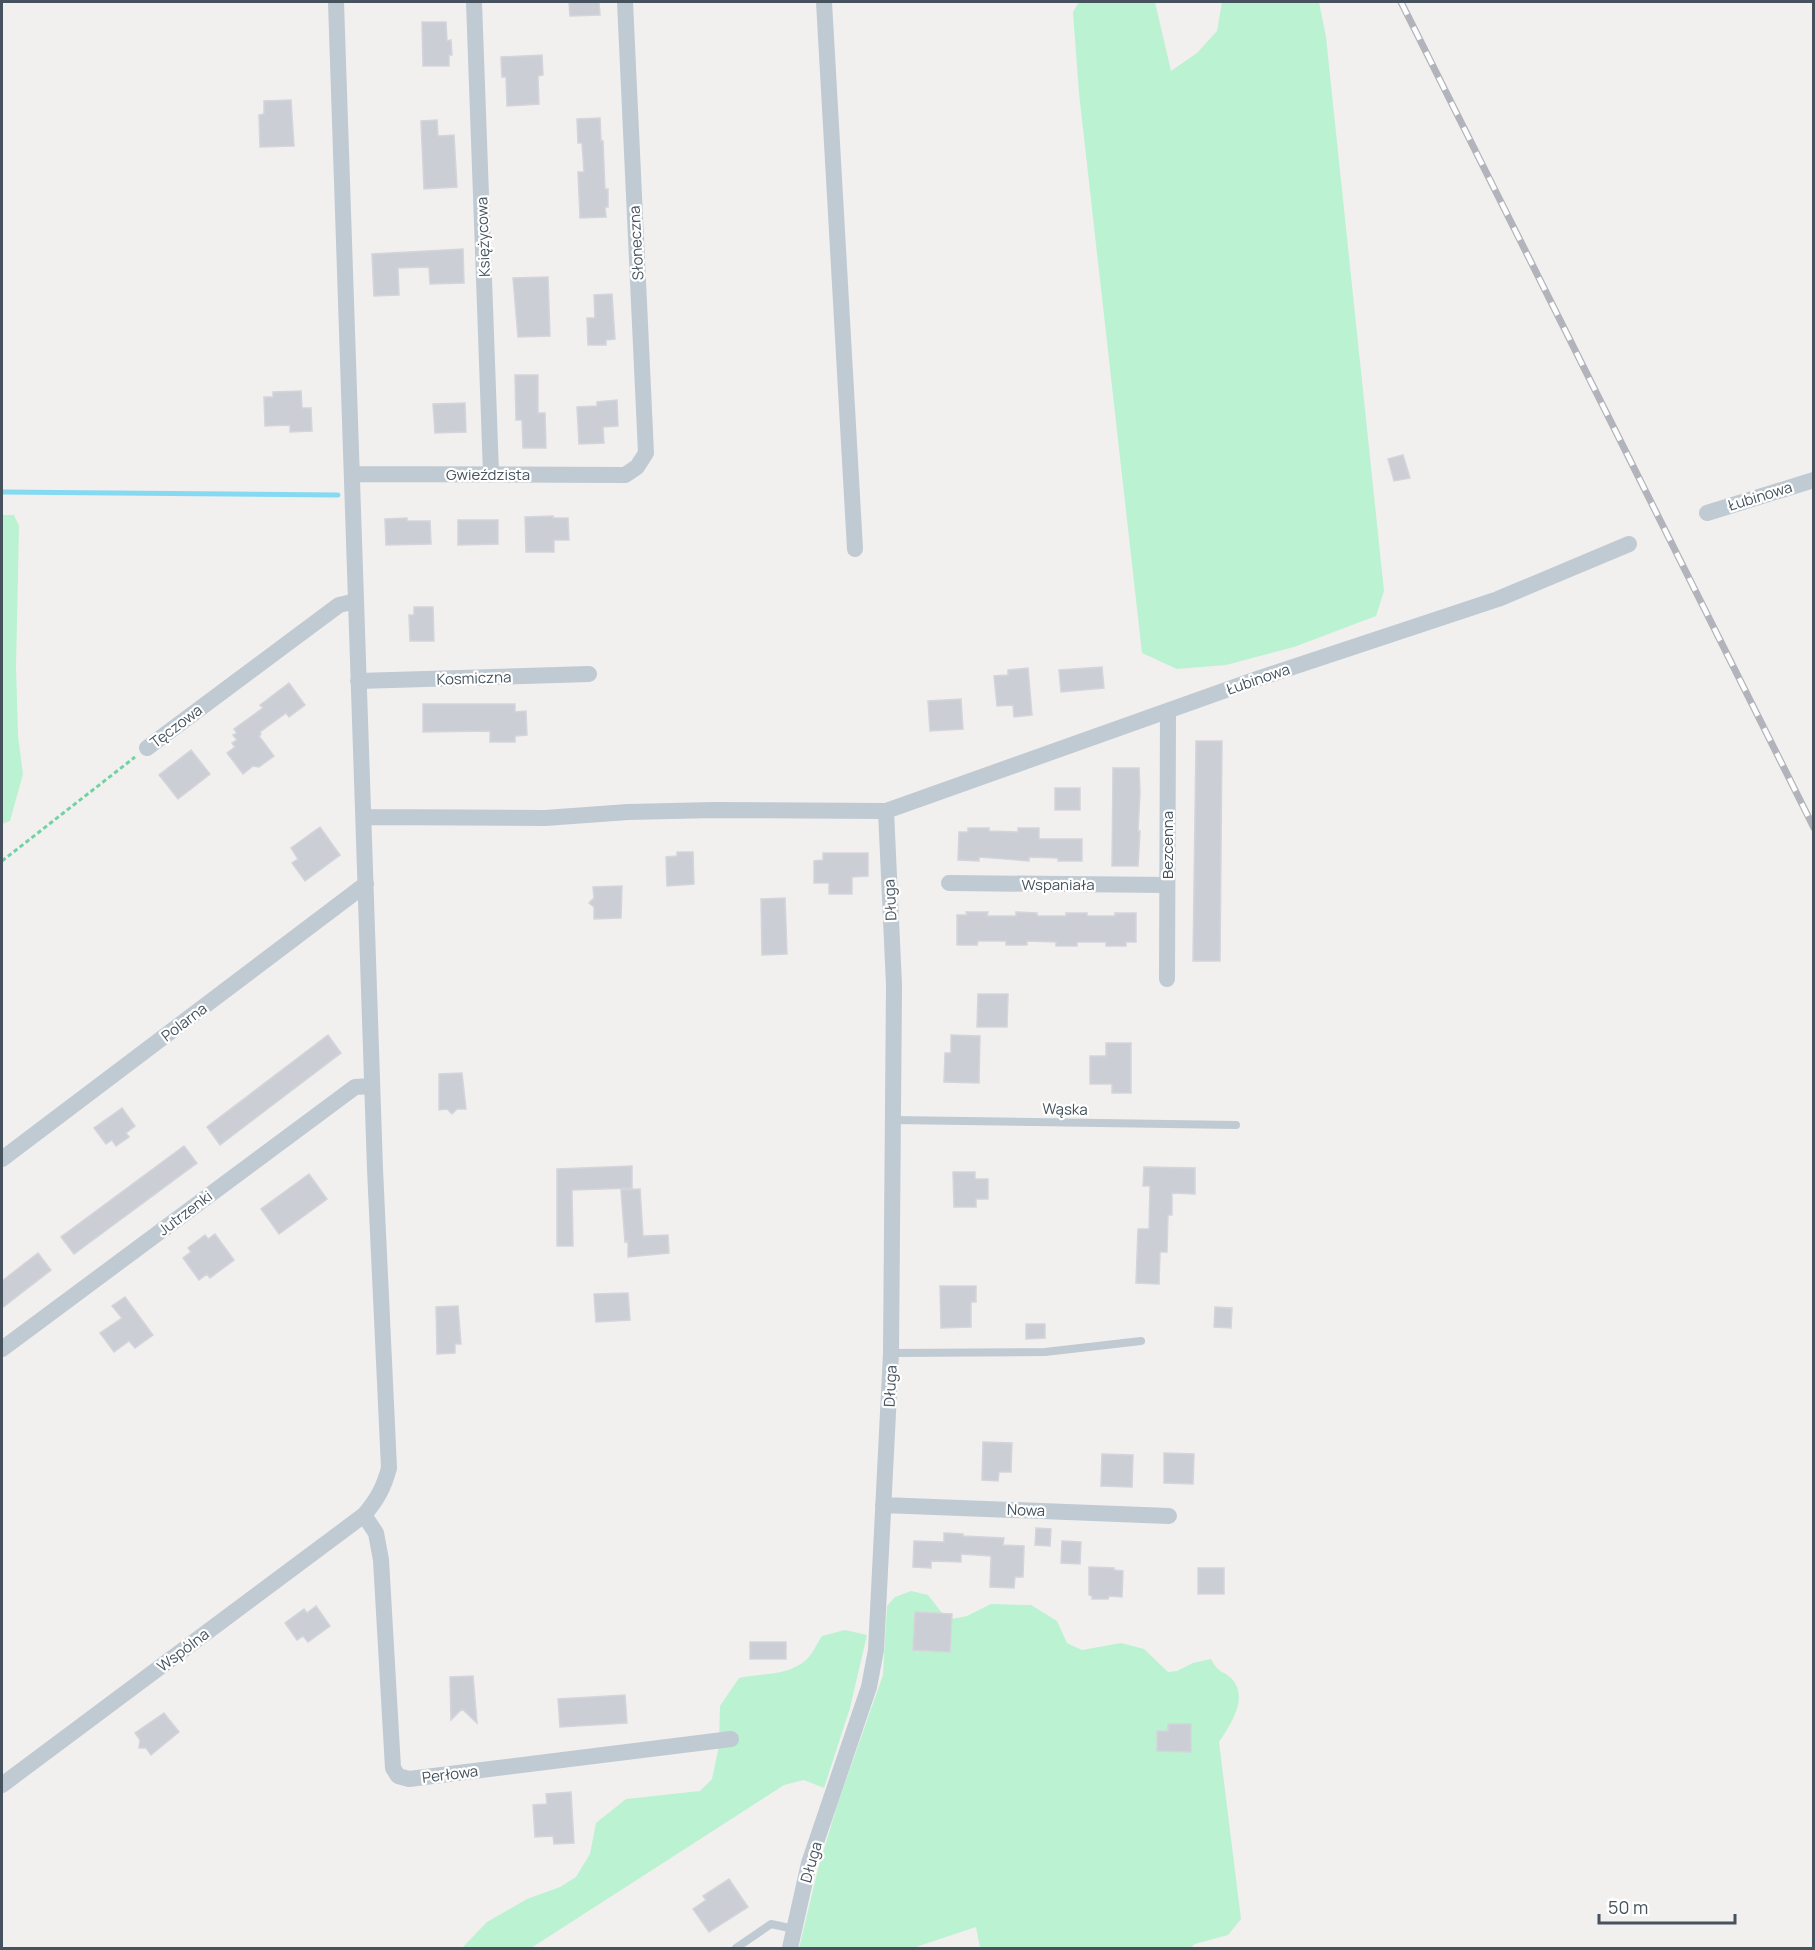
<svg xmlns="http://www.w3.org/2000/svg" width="1815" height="1950" font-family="Manrope,sans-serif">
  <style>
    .green { fill: #bbf2d1 }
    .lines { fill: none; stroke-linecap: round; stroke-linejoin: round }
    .stream { stroke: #85daf2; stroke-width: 5 }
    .building { fill: #cbced4; stroke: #d3d5db; stroke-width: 1.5 }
    .path { stroke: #71d3a3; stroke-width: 3; stroke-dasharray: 4.5 3; stroke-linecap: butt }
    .service { stroke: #bfcad2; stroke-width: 8 }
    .minor { stroke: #bfcad2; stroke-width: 16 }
    .rail-casing { stroke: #b1b4ba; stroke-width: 7 }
    .rail { stroke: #fff; stroke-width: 4.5; stroke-dasharray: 14; stroke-linecap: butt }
    .labels { text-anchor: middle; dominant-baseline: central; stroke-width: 4.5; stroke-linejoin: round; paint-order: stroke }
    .street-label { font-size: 15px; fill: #46535e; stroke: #fff }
  </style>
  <rect width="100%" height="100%" fill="#f2efef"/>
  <path class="green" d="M1079 2H1155L1171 71 1197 53 1217 31 1222 2H1319L1326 37 1384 591 1376 616 1294 647 1226 665 1177 669 1142 653 1079 93 1073 12Z
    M2 515H14L19 526 16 667 18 736 23 774 10 821 2 824Z
    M911 1591 928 1595 942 1613 951 1619 967 1616 991 1604 1031 1605 1057 1621 1067 1643 1082 1650 1121 1643 1144 1649 1168 1672 1177 1671 1193 1663 1211 1659C1219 1674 1221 1669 1231 1678 1250 1697 1230 1725 1219 1742L1241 1919 1228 1935 1195 1944 1190 1948H980L976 1927 913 1948H799L818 1869 838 1803 883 1675 887 1606 895 1597Z
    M845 1630 867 1635 850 1708 824 1788 804 1780 784 1785 531 1948H462L487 1922 527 1899 560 1887 576 1877 590 1854 596 1823 626 1799 700 1791 712 1779 719 1746 720 1706 739 1678C762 1673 788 1676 806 1660 813 1654 817 1643 822 1636Z"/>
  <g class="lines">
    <path class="stream" d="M2 492 338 495"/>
  </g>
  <path class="building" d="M569 2H599L600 15 570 16Z
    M422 22H446L447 41 451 40 452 55H449V66H423Z
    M542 55 543 75 538 76 539 104 507 106 506 77H502L501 57Z
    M291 100 294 146 260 147 259 115 264 114V101Z
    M600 118 601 141H603L605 189H608V207H605L606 217 580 218 578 172H584L582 143H578L577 119Z
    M437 120 438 136 454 135 457 187 424 189 421 121Z
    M463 249 464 283 430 284 429 267 398 268 399 295 374 296 372 254Z
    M548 277 550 336 518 337 513 278Z
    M612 294 615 339 606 340V345H588L587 318H595L594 295Z
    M515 375H538V413H545L546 448H523L522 420H516Z
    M301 391 302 408H311L312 431 290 432V425L265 426 264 397H273V392Z
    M617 400 618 426 603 427 604 443 579 444 577 407 597 406V402Z
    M465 403 466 432 435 433 433 404Z
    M1403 455 1410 478 1394 481 1388 459Z
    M553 516V518H568L569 540H554V552H526L525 517Z
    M407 518V521H430L431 544 386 545 385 519Z
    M458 520H498V544L458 545Z
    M414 607H433L434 641H410L409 615H414Z
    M1102 667 1104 688 1061 692 1059 670Z
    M1028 668 1032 715 1014 717 1013 705 997 706 994 676 1008 675V670Z
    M289 683 305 705 289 717 286 713 260 732 261 734 259 736 274 756 259 767 253 766 243 774 227 753 235 747 232 743 237 740 233 735 237 733 234 729 263 708 260 705Z
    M961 699 963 729 930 731 928 701Z
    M423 704H515V712L526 711 527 735 515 736V742H490V731L423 732Z
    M1196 741H1222L1220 961H1193Z
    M191 750 210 774 178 799 159 775Z
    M1113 768H1139L1140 792 1138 831H1140L1138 866H1112Z
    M1055 788H1080V810H1055Z
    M320 827 340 855 305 881 292 863 298 859 291 848Z
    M968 828H989V831L1018 832V828H1039V839H1082V861H1058V858L1029 857V861L979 857V861L958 860 959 832H968Z
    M677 852H693L694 884 667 886 666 857 677 856Z
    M823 853H868V876L852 877V894H829V883H814V861L823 860Z
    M622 886 621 918 594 919V907L589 903 594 898 593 887Z
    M785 898 787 954 762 955 761 899Z
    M966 912H988L987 916H1016V912L1037 913V916H1066V913H1087V916H1115V913H1136V942H1126V946H1106V942H1077V946H1056V942L1027 941V945H1006V941H978L977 945H957V915H967Z
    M978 994H1008L1007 1027H977Z
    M328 1035 341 1053 220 1145 207 1127Z
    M951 1035 980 1036 979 1083 944 1082 945 1053H951Z
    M1106 1043H1131V1093H1112V1084H1090V1056H1106Z
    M462 1073 466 1109H457L452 1114 447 1109 439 1110V1074Z
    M122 1108 135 1126 126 1133 129 1137 116 1146 112 1140 106 1144 94 1128Z
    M184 1146 197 1163 74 1254 61 1237Z
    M632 1166V1188L572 1190 573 1246H557V1169Z
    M1144 1167 1195 1168V1194L1172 1193V1215H1168L1167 1252H1160L1159 1284 1136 1283 1138 1229H1149L1150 1186H1143Z
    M953 1172H975V1179H988V1199H976V1207H954Z
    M309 1174 327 1199 279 1234 261 1209Z
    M640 1189 643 1236 668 1235 669 1253 628 1257V1241L625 1242 621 1190Z
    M215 1234 234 1260 210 1278 207 1274 199 1280 183 1258 191 1252 188 1248 205 1235 208 1239Z
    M38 1253 51 1270 2 1308V1281Z
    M940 1286H976V1302H971V1327L941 1328Z
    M628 1293 630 1320 596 1322 594 1294Z
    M125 1297 153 1335 135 1348 129 1341 114 1352 100 1333 122 1318 112 1306Z
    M458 1306 461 1344H455V1353L437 1354 436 1307Z
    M1215 1307 1232 1308 1231 1328 1214 1327Z
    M1026 1324H1045V1338L1026 1339Z
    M983 1442 1012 1443 1011 1472H999L998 1481 982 1480Z
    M1164 1453 1194 1454 1193 1484 1164 1483Z
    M1102 1454 1133 1455 1132 1487 1101 1486Z
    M1036 1528 1051 1529 1050 1546 1035 1545Z
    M944 1533 963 1534V1536L1004 1538 1003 1545 1024 1546 1023 1577H1015L1014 1588 990 1587 991 1556 961 1554V1562L931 1561V1568L913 1567 914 1541 944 1542Z
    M1062 1541 1081 1542 1080 1564 1061 1563Z
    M1089 1567 1114 1568V1570L1123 1571 1122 1597 1109 1596 1108 1599H1092V1596L1089 1595Z
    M1198 1568H1224V1594H1198Z
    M316 1606 330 1626 308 1642 303 1636 297 1640 285 1623 304 1609 307 1613Z
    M915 1612 952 1614 950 1652 913 1650Z
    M750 1642H786V1659H750Z
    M473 1676 477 1723 462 1709 451 1720 450 1677Z
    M625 1695 627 1723 560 1727 558 1699Z
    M164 1713 179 1732 151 1755 146 1748H139L140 1740 135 1733Z
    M1168 1724H1191V1752L1157 1751V1731H1168Z
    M571 1792 574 1843 554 1844 553 1836 535 1837 533 1805 547 1804 546 1794Z
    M729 1879 748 1907 709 1932 693 1909 706 1900 703 1896Z"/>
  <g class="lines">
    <path class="path" d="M2 861 135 757"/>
    <path class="service" d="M893 1120 1236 1125
      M891 1353 1045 1352 1141 1341
      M736 1948 771 1924 794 1929"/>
    <path class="minor" d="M474 2 491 473
      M824 2 855 549
      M352 474 625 475 637 467 646 453 625 2
      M1707 513 1814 480
      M358 681 589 674
      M147 748 339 605 356 601
      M365 817 545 818 628 812 714 810 886 811 1254 680 1498 599 1629 544
      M949 883 1167 885
      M1167 979 1168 711
      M2 1159 366 884
      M2 1349 355 1087 372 1086
      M883 1505 1169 1516
      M364 1515 376 1533 381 1560 393 1768 398 1776 409 1779 731 1739
      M2 1785 364 1515C377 1500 384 1487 389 1468L375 1169 336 2
      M790 1948 809 1863 869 1687 876 1650 891 1353 894 985 886 811"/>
    <defs>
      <path id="rail" d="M1401 2 1814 828"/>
    </defs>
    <use href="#rail" class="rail-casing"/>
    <use href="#rail" class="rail"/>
  </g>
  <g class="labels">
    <g class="street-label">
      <text transform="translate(483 237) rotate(-92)">Księżycowa</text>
      <text transform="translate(636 243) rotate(-93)">Słoneczna</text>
      <text x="488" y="474">Gwieździsta</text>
      <text transform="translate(1760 496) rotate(-17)">Łubinowa</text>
      <text transform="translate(474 678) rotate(-2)">Kosmiczna</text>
      <text transform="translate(1258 679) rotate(-19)">Łubinowa</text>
      <text transform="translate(176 726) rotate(-37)">Tęczowa</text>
      <text transform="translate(1167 845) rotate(-90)">Bezcenna</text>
      <text x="1058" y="884">Wspaniała</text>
      <text transform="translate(890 900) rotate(-93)">Długa</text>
      <text transform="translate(184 1022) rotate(-37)">Polarna</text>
      <text transform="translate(1065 1109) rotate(1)">Wąska</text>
      <text transform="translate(185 1213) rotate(-37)">Jutrzenki</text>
      <text transform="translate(890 1386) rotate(-87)">Długa</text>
      <text transform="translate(1026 1510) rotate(2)">Nowa</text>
      <text transform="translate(183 1650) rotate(-37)">Wspólna</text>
      <text transform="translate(450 1774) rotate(-7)">Perłowa</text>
      <text transform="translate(811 1862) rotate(-74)">Długa</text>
    </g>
  </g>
  <rect width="1815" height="1950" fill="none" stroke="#46535e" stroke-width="6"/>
  <path d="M1599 1914v9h136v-9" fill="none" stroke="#46535e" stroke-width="3"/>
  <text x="1608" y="1914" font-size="18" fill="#46535e" stroke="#ffffff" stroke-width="4.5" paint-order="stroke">50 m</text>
</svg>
